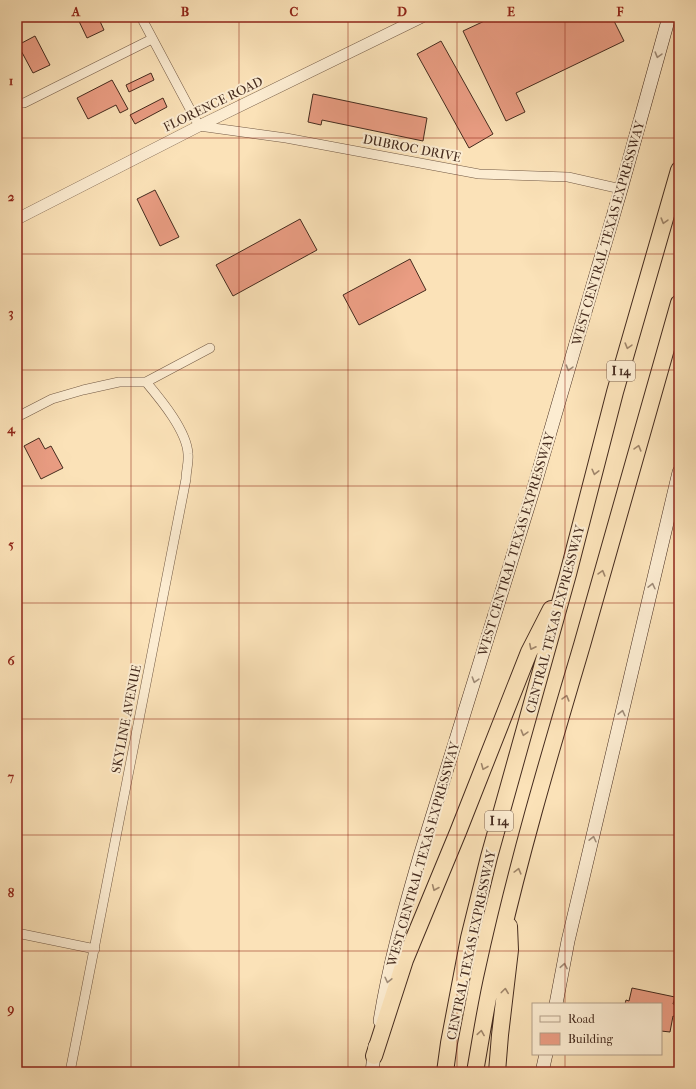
<svg xmlns="http://www.w3.org/2000/svg" width="696" height="1089" font-family="'IM FELL French Canon',serif">
  <style>
    .building { fill: #ea9d83; stroke: #452b1e }
    .lines { fill: none; stroke-linecap: round; stroke-linejoin: round }
    .minor-casing { stroke: #725944; stroke-width: 10 }
    .tertiary-casing { stroke: #725944; stroke-width: 12 }
    .secondary-casing { stroke: #452b1e; stroke-width: 14 }
    .motorway-casing { stroke: #452b1e; stroke-width: 18 }
    .minor { stroke: #fcecd1; stroke-width: 9 }
    .tertiary { stroke: #fcecd1; stroke-width: 11 }
    .secondary { stroke: #fcecd1; stroke-width: 13 }
    .motorway { stroke: #fbe2b8; stroke-width: 16 }
    .oneway { stroke: #a08c78 }
    .oneway2 { stroke: #a0866b }
    .grid { fill: none; stroke: #8f2418; stroke-width: 1; stroke-opacity: 0.55 }
    .labels { text-anchor: middle; dominant-baseline: central; stroke-width: 4; stroke-linejoin: round; paint-order: stroke }
    .shield { fill: #fcecd1; stroke: #7c6554; stroke-width: 1 }
    .shield-label { font-size: 12px; font-weight: bold; fill: #452b1e }
    .street-label { font-size: 13px; fill: #452b1e; stroke: #fcecd1 }
    .neatline { fill: none; stroke: #8f2418; stroke-width: 1.5 }
    .grid-label { font-size: 13px; text-anchor: middle; font-weight: bold; fill: #8f2418 }
  </style>
  <rect width="100%" height="100%" fill="#fbe2b8"/>
  <filter id="stains"><feTurbulence type="fractalNoise" baseFrequency=".005" numOctaves="4"/><feColorMatrix values="0 0 0 0 .2 0 0 0 0 .09 0 0 0 0 .02 0 0 0 .5 -.17"/></filter>
  <radialGradient id="worn" r=".72"><stop offset=".6" stop-color="#630" stop-opacity="0"/><stop offset="1" stop-color="#630" stop-opacity=".3"/></radialGradient>
  <path class="building" d="M77 17H98L104 30 87 38Z
    M493 17H612L624 41 516 93 525 112 506 121 463 31Z
    M35 36 50 65 33 73 18 45Z
    M441 41 493 134 469 148 417 54Z
    M151 73 154 80 129 92 126 85Z
    M112 80 128 109 120 113 116 105 88 119 77 98Z
    M313 94 427 118 423 141 322 120 321 125 308 122Z
    M163 98 167 107 135 124 130 115Z
    M155 190 179 237 160 246 137 199Z
    M300 219 317 250 233 296 216 265Z
    M410 259 426 290 359 325 343 295Z
    M39 438 45 449 51 446 63 468 41 479 24 446Z
    M632 988 675 997 673 1004 678 1005 676 1017 673 1016 670 1032 661 1031V1004H625L626 1000 629 1001Z"/>
  <g class="lines">
    <defs>
      <path id="minor" d="M141 17 199 126 286 138 479 174 568 177 621 189
        M17 103H24L152 39
        M17 417 52 399 83 390 119 382H146L210 348
        M17 933 95 949
        M70 1072 186 479C186 471 189 462 188 454 187 431 161 400 146 382"/>
      <path id="tertiary" d="M17 219 199 126 422 17"/>
      <path id="secondary" d="M556 1004 568 941 679 472
        M380 1021C389 965 404 911 420 856L532 494 621 189 669 17
        M372 1072 375 1046
        M542 1072 546 1054"/>
      <path id="motorway" d="M374 1056 405 960 458 832 529 652 551 609
        M445 1072 449 1043 469 938 489 857 568 574 615 392 679 170
        M475 1072C481 1038 486 1004 494 970 518 860 550 753 582 645 615 531 646 417 679 303
        M497 1072 500 1035 510 950 509 926"/>
    </defs>
    <use href="#minor" class="minor-casing"/>
    <use href="#tertiary" class="tertiary-casing"/>
    <use href="#secondary" class="secondary-casing"/>
    <use href="#motorway" class="motorway-casing"/>
    <use href="#minor" class="minor"/>
    <use href="#tertiary" class="tertiary"/>
    <use href="#secondary" class="secondary"/>
    <use href="#motorway" class="motorway"/>
  </g>
  <defs><path id="oneway-chevron" d="M-2-3.5L2.5 0L-2 3.5" fill="none" stroke-width="1.6" stroke-linecap="round" stroke-linejoin="round"/></defs>
  <g class="oneway">
    <use href="#oneway-chevron" transform="translate(658 55) rotate(106)"/>
    <use href="#oneway-chevron" transform="translate(569 368) rotate(106)"/>
    <use href="#oneway-chevron" transform="translate(652 586) rotate(-77)"/>
    <use href="#oneway-chevron" transform="translate(475 680) rotate(107)"/>
    <use href="#oneway-chevron" transform="translate(622 713) rotate(-77)"/>
    <use href="#oneway-chevron" transform="translate(593 839) rotate(-77)"/>
    <use href="#oneway-chevron" transform="translate(564 966) rotate(-79)"/>
    <use href="#oneway-chevron" transform="translate(388 980) rotate(103)"/>
  </g>
  <g class="oneway2">
    <use href="#oneway-chevron" transform="translate(664 221) rotate(106)"/>
    <use href="#oneway-chevron" transform="translate(628 346) rotate(106)"/>
    <use href="#oneway-chevron" transform="translate(638 448) rotate(-74)"/>
    <use href="#oneway-chevron" transform="translate(595 472) rotate(104)"/>
    <use href="#oneway-chevron" transform="translate(602 573) rotate(-74)"/>
    <use href="#oneway-chevron" transform="translate(532 647) rotate(116)"/>
    <use href="#oneway-chevron" transform="translate(566 698) rotate(-74)"/>
    <use href="#oneway-chevron" transform="translate(524 733) rotate(106)"/>
    <use href="#oneway-chevron" transform="translate(484 767) rotate(112)"/>
    <use href="#oneway-chevron" transform="translate(518 871) rotate(-75)"/>
    <use href="#oneway-chevron" transform="translate(435 888) rotate(113)"/>
    <use href="#oneway-chevron" transform="translate(505 991) rotate(-83)"/>
    <use href="#oneway-chevron" transform="translate(481 1033) rotate(-81)"/>
  </g>
  <path class="grid" d="M131 17V1072M239 17V1072M348 17V1072M457 17V1072M565 17V1004M17 138H679M17 254H679M17 370H679M17 486H679M17 603H679M17 719H679M17 835H679M17 951H679M565 1054V1072"/>
  <g class="labels">
    <g class="shield">
      <rect x="607" y="361" width="28" height="20" rx="3"/>
      <rect x="485" y="811" width="28" height="20" rx="3"/>
    </g>
    <g class="shield-label">
      <text x="621" y="371">I 14</text>
      <text x="499" y="821">I 14</text>
    </g>
    <g class="street-label">
      <text transform="translate(213 104) rotate(-26)">FLORENCE ROAD</text>
      <text transform="translate(412 148) rotate(11)">DUBROC DRIVE</text>
      <text transform="translate(608 233) rotate(-74)">WEST CENTRAL TEXAS EXPRESSWAY</text>
      <text transform="translate(516 544) rotate(-73)">WEST CENTRAL TEXAS EXPRESSWAY</text>
      <text transform="translate(555 619) rotate(-75)">CENTRAL TEXAS EXPRESSWAY</text>
      <text transform="translate(126 719) rotate(-79)">SKYLINE AVENUE</text>
      <text transform="translate(423 854) rotate(-74)">WEST CENTRAL TEXAS EXPRESSWAY</text>
      <text transform="translate(471 945) rotate(-78)">CENTRAL TEXAS EXPRESSWAY</text>
    </g>
  </g>
  <rect width="696" height="1089" fill="none" stroke="#fbe2b8" stroke-width="44"/>
  <rect x="532" y="1003" width="130" height="52" fill="#fcecd1" stroke="#b39f89"/>
  <rect x="540" y="1016" width="20" height="6" fill="#fcecd1" stroke="#b39f89"/>
  <text x="568" y="1023" font-size="12" fill="#452b1e">Road</text>
  <rect x="540" y="1033" width="20" height="12" fill="#ea9d83" stroke="#b39f89"/>
  <text x="568" y="1043" font-size="12" fill="#452b1e">Building</text>
  <rect x="22" y="22" width="652" height="1045" class="neatline"/>
  <g class="grid-label">
    <text x="76" y="16">A</text>
    <text x="185" y="16">B</text>
    <text x="294" y="16">C</text>
    <text x="402" y="16">D</text>
    <text x="511" y="16">E</text>
    <text x="620" y="16">F</text>
    <text x="11" y="85">1</text>
    <text x="11" y="201">2</text>
    <text x="11" y="317">3</text>
    <text x="11" y="433">4</text>
    <text x="11" y="549">5</text>
    <text x="11" y="665">6</text>
    <text x="11" y="781">7</text>
    <text x="11" y="897">8</text>
    <text x="11" y="1013">9</text>
  </g>
  <rect width="100%" height="100%" filter="url(#stains)"/>
  <rect width="100%" height="100%" fill="url(#worn)"/>
</svg>
